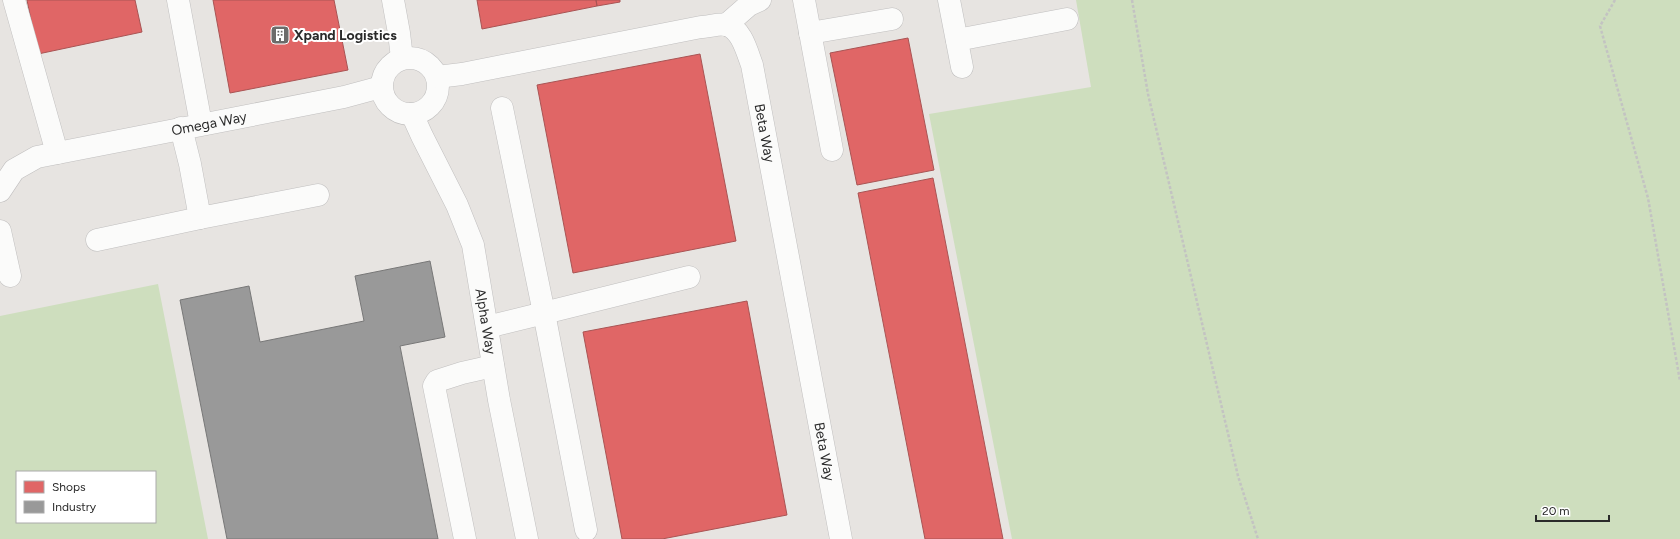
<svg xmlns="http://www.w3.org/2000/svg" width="1680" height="539" font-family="Figtree,sans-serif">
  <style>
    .green { fill: #cedebe; fill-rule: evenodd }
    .shops { fill: #e06666; stroke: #a95454 }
    .industry { fill: #999; stroke: #787878 }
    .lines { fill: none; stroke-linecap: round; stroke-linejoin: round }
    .minor-casing { stroke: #c0bfbf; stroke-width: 23 }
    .path { stroke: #c3c3c2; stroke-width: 2.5; stroke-dasharray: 3 2; stroke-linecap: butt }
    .minor { stroke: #fbfbfa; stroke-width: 22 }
    .labels { text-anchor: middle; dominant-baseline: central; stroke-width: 4; stroke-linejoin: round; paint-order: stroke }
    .poi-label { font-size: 14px; font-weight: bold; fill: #2a2a2a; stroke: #fff; text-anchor: start }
    .street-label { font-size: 14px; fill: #2a2a2a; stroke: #fff }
  </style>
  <rect width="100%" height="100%" fill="#e7e4e1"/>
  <path class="green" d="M1076 0H1680V539H1012L929 114 1091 87Z
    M158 284 208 539H0V316ZM17 472H155V522H17Z"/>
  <path class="shops" d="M27 0H135L142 32 38 54Z
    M213 0H334L348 70 230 93Z
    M477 0H596L597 6 482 29Z
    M596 0H620V2L597 6Z
    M908 38 934 170 857 185 830 53Z
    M700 54 736 241 573 273 537 85Z
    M933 178 1003 539H925L858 193Z
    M747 301 787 515 662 539H622L583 332Z"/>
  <path class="industry" d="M430 261 445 337 400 346 438 539H227L180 300 249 286 260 342 364 321 355 276Z"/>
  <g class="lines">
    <defs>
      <g id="minor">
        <path d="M14 0 57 153"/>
        <path d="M178 0 201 124"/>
        <path d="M393 0 399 33 402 58"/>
        <path d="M804 0 832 150"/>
        <path d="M949 0 962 67"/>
        <path d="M726 25 749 5 760 0"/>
        <path d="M810 33 892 19"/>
        <path d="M957 40 1067 19"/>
        <circle cx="410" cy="86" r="28"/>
        <path id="s1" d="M437 77 462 74 701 27C708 27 720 23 727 25 742 30 747 52 752 65L841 539"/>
        <path id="s2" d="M412 114 422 136 457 205 473 245 499 400 527 539"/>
        <path d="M181 128 190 164 200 218 318 195"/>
        <path id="s3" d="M0 191 14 170 37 157 344 97 381 87"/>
        <path d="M0 231 10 276"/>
        <path d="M97 240 200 218"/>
        <path d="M487 327 544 313 502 108"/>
        <path d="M586 530 544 313 689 277"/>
        <path d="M465 539 434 386 437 381 462 373 493 366"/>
      </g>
    </defs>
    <use href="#minor" class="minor-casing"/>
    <path class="path" d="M1132 0 1148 94 1238 476 1258 539
      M1615 0 1600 26 1648 198 1680 381"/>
    <use href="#minor" class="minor"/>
  </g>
  <defs>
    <symbol id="building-square" viewBox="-11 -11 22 22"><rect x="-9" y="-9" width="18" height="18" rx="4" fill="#6c6b6a" stroke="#fff"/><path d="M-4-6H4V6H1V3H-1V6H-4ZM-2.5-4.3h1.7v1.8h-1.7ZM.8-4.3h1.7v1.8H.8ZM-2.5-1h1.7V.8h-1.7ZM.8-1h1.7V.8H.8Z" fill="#fff"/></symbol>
  </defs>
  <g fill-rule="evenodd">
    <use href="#building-square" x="269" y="24" width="22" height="22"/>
  </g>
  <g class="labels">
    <g class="poi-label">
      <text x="294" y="35">Xpand Logistics</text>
    </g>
    <g class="street-label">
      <text stroke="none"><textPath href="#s3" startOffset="227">Omega Way</textPath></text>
      <text stroke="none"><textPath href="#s1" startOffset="413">Beta Way</textPath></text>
      <text stroke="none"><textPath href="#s2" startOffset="222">Alpha Way</textPath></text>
      <text stroke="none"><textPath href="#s1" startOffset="737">Beta Way</textPath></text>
    </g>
  </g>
  <rect x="16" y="471" width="140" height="52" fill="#ffffff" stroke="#aaaaaa"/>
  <rect x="24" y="481" width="20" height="12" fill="#e06666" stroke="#aaaaaa"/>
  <text x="52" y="491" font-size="12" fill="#2a2a2a">Shops</text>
  <rect x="24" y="501" width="20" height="12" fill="#999999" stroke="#aaaaaa"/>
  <text x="52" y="511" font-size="12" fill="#2a2a2a">Industry</text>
  <path d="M1536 515v6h73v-6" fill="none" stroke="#2a2a2a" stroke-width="2"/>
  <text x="1542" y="515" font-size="12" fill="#2a2a2a" stroke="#ffffff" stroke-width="3" paint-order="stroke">20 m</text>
</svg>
